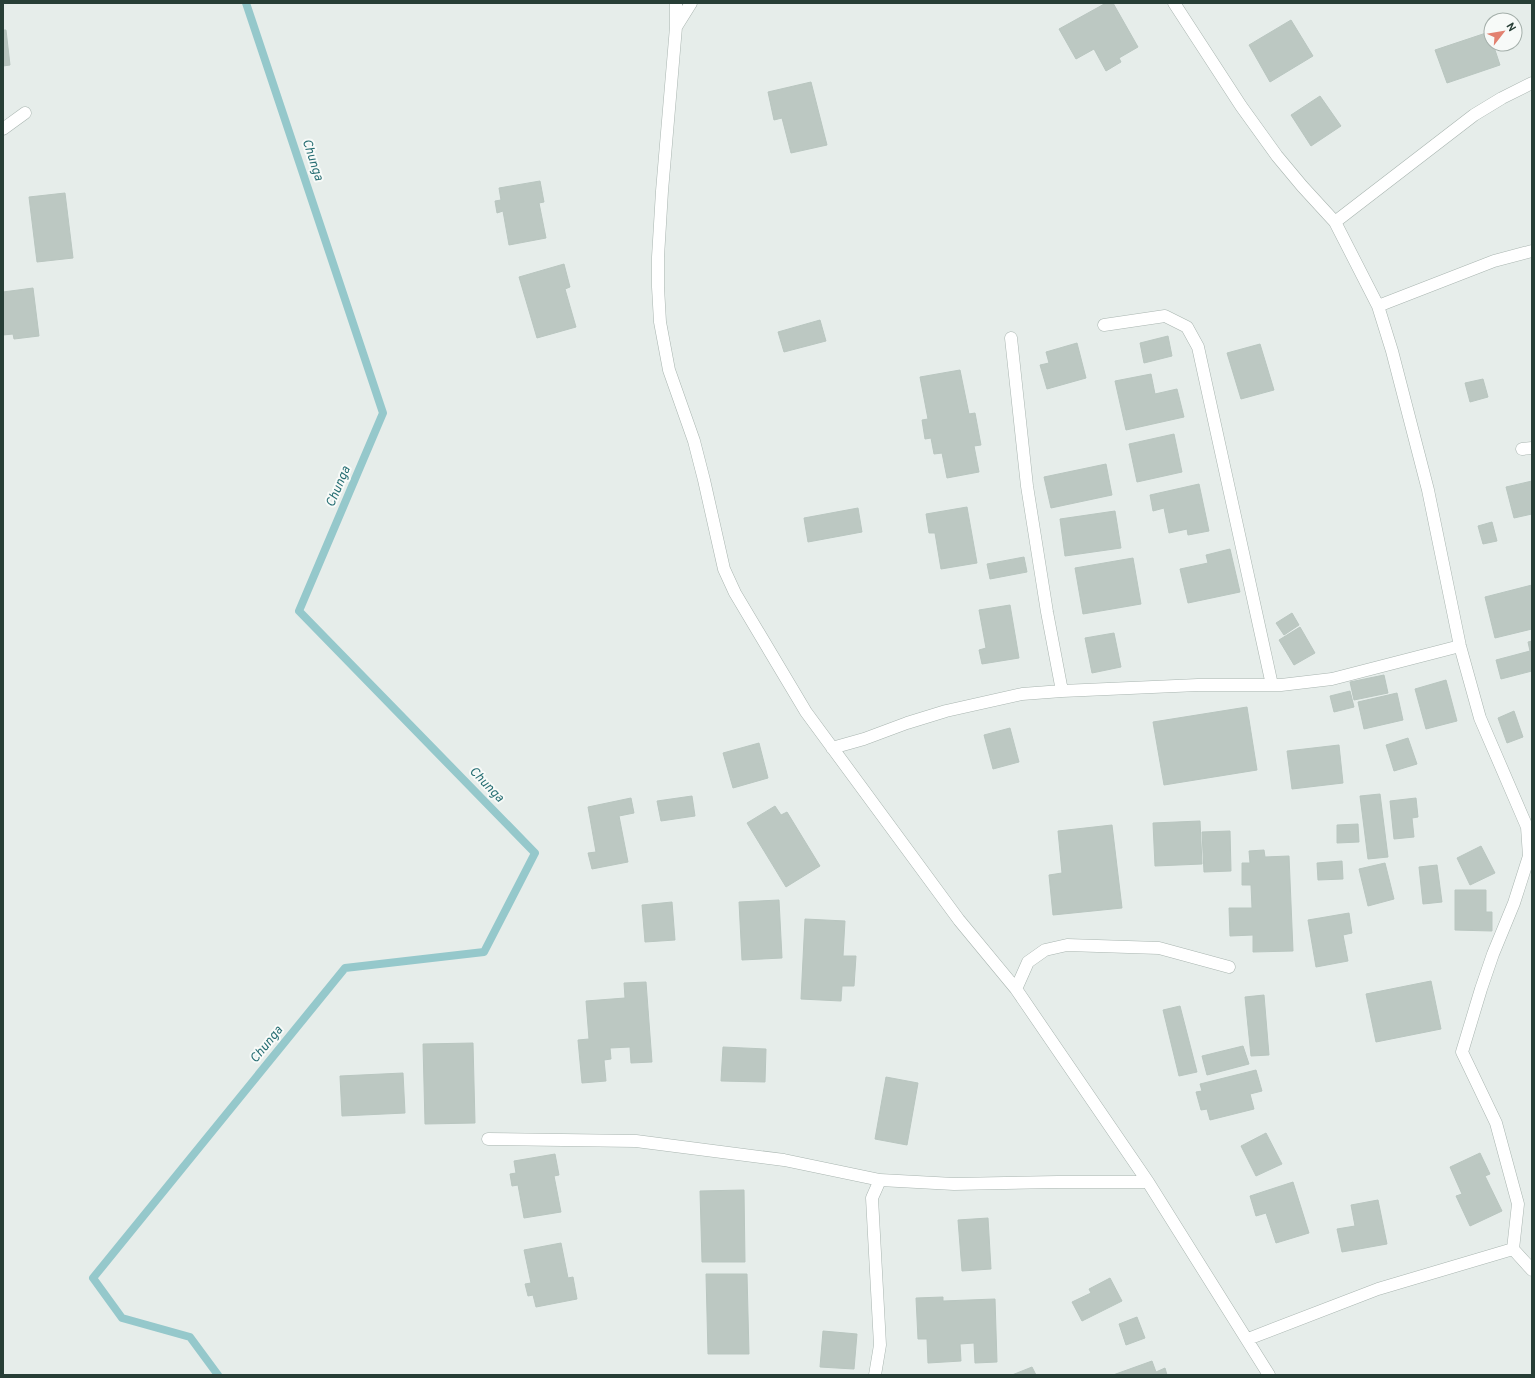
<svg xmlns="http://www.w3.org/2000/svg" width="1535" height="1378" font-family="Overpass,sans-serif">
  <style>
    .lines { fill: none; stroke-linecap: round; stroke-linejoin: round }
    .stream { stroke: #95c8cb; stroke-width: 8 }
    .building { fill: #bcc8c2; stroke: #b9c6c0 }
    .street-casing { stroke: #a9b5b0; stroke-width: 13 }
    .street { stroke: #fff; stroke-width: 12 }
    .labels { text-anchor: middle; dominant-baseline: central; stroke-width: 4; stroke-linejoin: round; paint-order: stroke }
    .water-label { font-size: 13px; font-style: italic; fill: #276e73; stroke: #f7faf8 }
  </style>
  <rect width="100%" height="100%" fill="#e6edea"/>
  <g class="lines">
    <path class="stream" d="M218 1375 190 1337 122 1318 93 1278 345 968 484 952 535 853 299 611 383 413 246 3"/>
  </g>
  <path class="building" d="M1106 3H1113L1138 47 1119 58 1121 62 1106 71 1094 49 1076 59 1059 29Z
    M1291 20 1313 56 1270 82 1249 45Z
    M3 30H6L10 65 3 66Z
    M1489 32 1491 44H1493L1500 65 1447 83 1435 50Z
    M811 82 827 145 791 153 782 118 774 120 768 92Z
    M1320 96 1341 126 1311 146 1291 115Z
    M540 181 544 202 539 203 546 238 509 245 503 211 497 213 495 201 501 200 499 188Z
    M65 193 73 258 37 262 29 197Z
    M564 264 570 287 565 289 576 327 537 338 519 277Z
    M33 288 39 336 14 339 13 334 3 335V292Z
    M820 320 826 341 784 352 778 332Z
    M1168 336 1172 356 1144 363 1140 343Z
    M1077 343 1086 378 1047 389 1040 365 1049 363 1046 352Z
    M1260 344 1274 390 1241 399 1227 353Z
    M960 370 969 414 975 413 981 445 974 446 979 472 947 478 942 453 934 454 931 438 925 439 922 420 928 419 920 377Z
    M1151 374 1155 394 1177 389 1184 417 1126 430 1115 381Z
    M1483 379 1488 397 1470 402 1465 383Z
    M1174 434 1182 472 1137 482 1129 444Z
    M1106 464 1112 495 1051 508 1044 477Z
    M1532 481V514L1514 518 1506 487Z
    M1199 484 1209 531 1188 535 1187 529 1169 533 1164 508 1153 511 1150 495Z
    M967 507 977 563 941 569 935 533H929L926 514Z
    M858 508 862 532 808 542 804 518Z
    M1115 511 1121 548 1065 556 1060 519Z
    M1492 522 1497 541 1483 544 1478 526Z
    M1230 549 1240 592 1188 603 1180 569 1208 563 1206 555Z
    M1024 557 1027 572 990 579 987 564Z
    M1133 558 1141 604 1083 614 1075 568Z
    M1532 585V629L1495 638 1485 597Z
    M1010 605 1019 658 982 664 979 650 986 648 979 610Z
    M1292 613 1299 625 1284 635 1276 623Z
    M1300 627 1315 653 1294 665 1279 640Z
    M1114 633 1121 667 1092 673 1085 638Z
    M1532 641V671L1501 679 1496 660 1530 651 1528 642Z
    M1384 675 1388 693 1354 700 1350 682Z
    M1446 680 1457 721 1426 729 1415 689Z
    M1350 691 1354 707 1334 712 1330 696Z
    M1397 693 1403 720 1364 729 1358 702Z
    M1247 707 1257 770 1164 785 1153 722Z
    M1514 711 1523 737 1507 743 1498 718Z
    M1010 728 1019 762 993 769 984 735Z
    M1408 738 1417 764 1394 771 1386 745Z
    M759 743 768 778 733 788 723 753Z
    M1339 745 1343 783 1292 789 1287 751Z
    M1380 794 1388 857 1368 859 1360 796Z
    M692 796 695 816 661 821 657 801Z
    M631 798 634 813 619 816 628 862 592 869 588 853 596 852 588 807Z
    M1416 798 1418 817 1412 818 1414 837 1394 839 1390 801Z
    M775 806 781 815 787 812 820 866 786 887 747 823Z
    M1200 821 1202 864 1155 866 1153 823Z
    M1358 824 1359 842 1337 843V825Z
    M1112 825 1122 908 1053 915 1049 875 1062 873 1058 831Z
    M1230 831 1231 871 1204 872 1202 832Z
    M1481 846 1495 873 1470 885 1457 858Z
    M1264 850 1265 857 1289 856 1293 951 1253 952V935L1230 936 1229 908H1252L1251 885H1242V863H1250L1249 851Z
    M1342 861 1343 879 1318 880 1317 863Z
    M1385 863 1394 899 1368 906 1359 869Z
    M1437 865 1442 902 1423 904 1419 867Z
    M1455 890H1486V912H1492V931L1455 930Z
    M779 900 782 958 742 960 739 902Z
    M672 902 675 940 645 942 642 905Z
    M1349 913 1352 933 1343 935 1348 961 1316 967 1308 920Z
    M805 919 845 921 843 956H856L854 986H842L841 1001 801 999Z
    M1431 981 1441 1029 1376 1042 1366 994Z
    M646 982 652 1062 631 1063 630 1047 610 1048 611 1059 604 1060 606 1081 582 1083 578 1040 589 1039 586 1001 625 998 624 983Z
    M1264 995 1269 1055 1251 1056 1245 997Z
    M1180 1006 1197 1072 1179 1076 1163 1010Z
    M473 1043 475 1123 425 1124 423 1044Z
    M1243 1046 1249 1064 1207 1075 1202 1056Z
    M723 1047 766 1049 765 1082 721 1081Z
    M1256 1070 1262 1091 1250 1094 1254 1109 1210 1120 1207 1109 1201 1110 1196 1092 1202 1091 1200 1084Z
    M403 1073 405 1113 342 1116 340 1076Z
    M886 1077 918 1083 907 1145 875 1139Z
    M1266 1133 1282 1164 1256 1176 1241 1146Z
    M1480 1153 1490 1174 1485 1176 1502 1211 1470 1226 1456 1196 1462 1194 1450 1167Z
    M555 1154 559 1175 554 1176 561 1212 524 1218 518 1185 512 1186 510 1174 516 1173 514 1161Z
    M1293 1182 1309 1233 1276 1243 1266 1213 1256 1216 1250 1196Z
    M744 1190 745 1262H702L700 1191Z
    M1378 1200 1387 1244 1342 1252 1337 1229 1355 1226 1351 1205Z
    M988 1218 991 1269 962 1271 958 1220Z
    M561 1243 568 1278 573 1277 577 1299 536 1307 533 1295 528 1296 525 1284 531 1283 524 1250Z
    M706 1274H747L749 1354H708Z
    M1110 1278 1122 1301 1082 1321 1072 1302 1091 1293 1089 1289Z
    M943 1297V1301L995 1299 997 1362 975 1363 974 1343 960 1344 961 1361 928 1363 927 1339H918L916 1298Z
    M1137 1317 1145 1338 1126 1345 1119 1324Z
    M823 1331 857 1334 854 1369 820 1367Z
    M1152 1361 1156 1372 1165 1368 1167 1375H1113Z
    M1032 1367 1036 1375H1012Z"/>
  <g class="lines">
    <defs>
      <path id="street" d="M676 3V27L662 191 658 257V287L660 322 669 370 694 441 704 480 724 569 735 593 806 712 959 920 1016 989 1148 1182 1269 1375
        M1174 3 1241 106 1277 156 1302 186 1335 222 1378 306 1392 351 1428 490 1460 646 1480 718 1527 827 1529 856 1514 903 1493 954 1481 989 1462 1052 1496 1123 1518 1204 1513 1249 1532 1270
        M676 27 691 3
        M3 129 25 113
        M1335 222 1474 115 1502 98 1532 83
        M1378 306 1494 261 1532 251
        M1104 325 1165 316 1187 327 1198 347 1272 685
        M1522 449 1532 448
        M1062 691 1198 685H1281L1332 679 1460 646
        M832 748 864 739 907 723 946 711 1022 694 1062 691 1047 612 1027 486 1011 338
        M1016 989 1028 962 1045 950 1067 945 1159 948 1229 967
        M488 1139 636 1141 784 1160 880 1180
        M1248 1339 1378 1289 1513 1249
        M875 1375 880 1345 872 1198 880 1180 954 1184 1058 1182H1148"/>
    </defs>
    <use href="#street" class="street-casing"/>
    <use href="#street" class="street"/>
  </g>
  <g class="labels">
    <g class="water-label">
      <text transform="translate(312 160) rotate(72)">Chunga</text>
      <text transform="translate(339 487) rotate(-67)">Chunga</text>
      <text transform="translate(486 785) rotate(46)">Chunga</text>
      <text transform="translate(267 1045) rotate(-51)">Chunga</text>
    </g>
  </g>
  <rect width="1535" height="1378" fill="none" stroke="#273e36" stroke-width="8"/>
  <g transform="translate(1503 32) rotate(59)"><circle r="19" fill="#f7faf8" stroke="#a4afaa"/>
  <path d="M0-3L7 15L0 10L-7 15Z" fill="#e28170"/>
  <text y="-6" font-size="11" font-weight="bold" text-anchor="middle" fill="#273e36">N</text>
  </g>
</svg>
